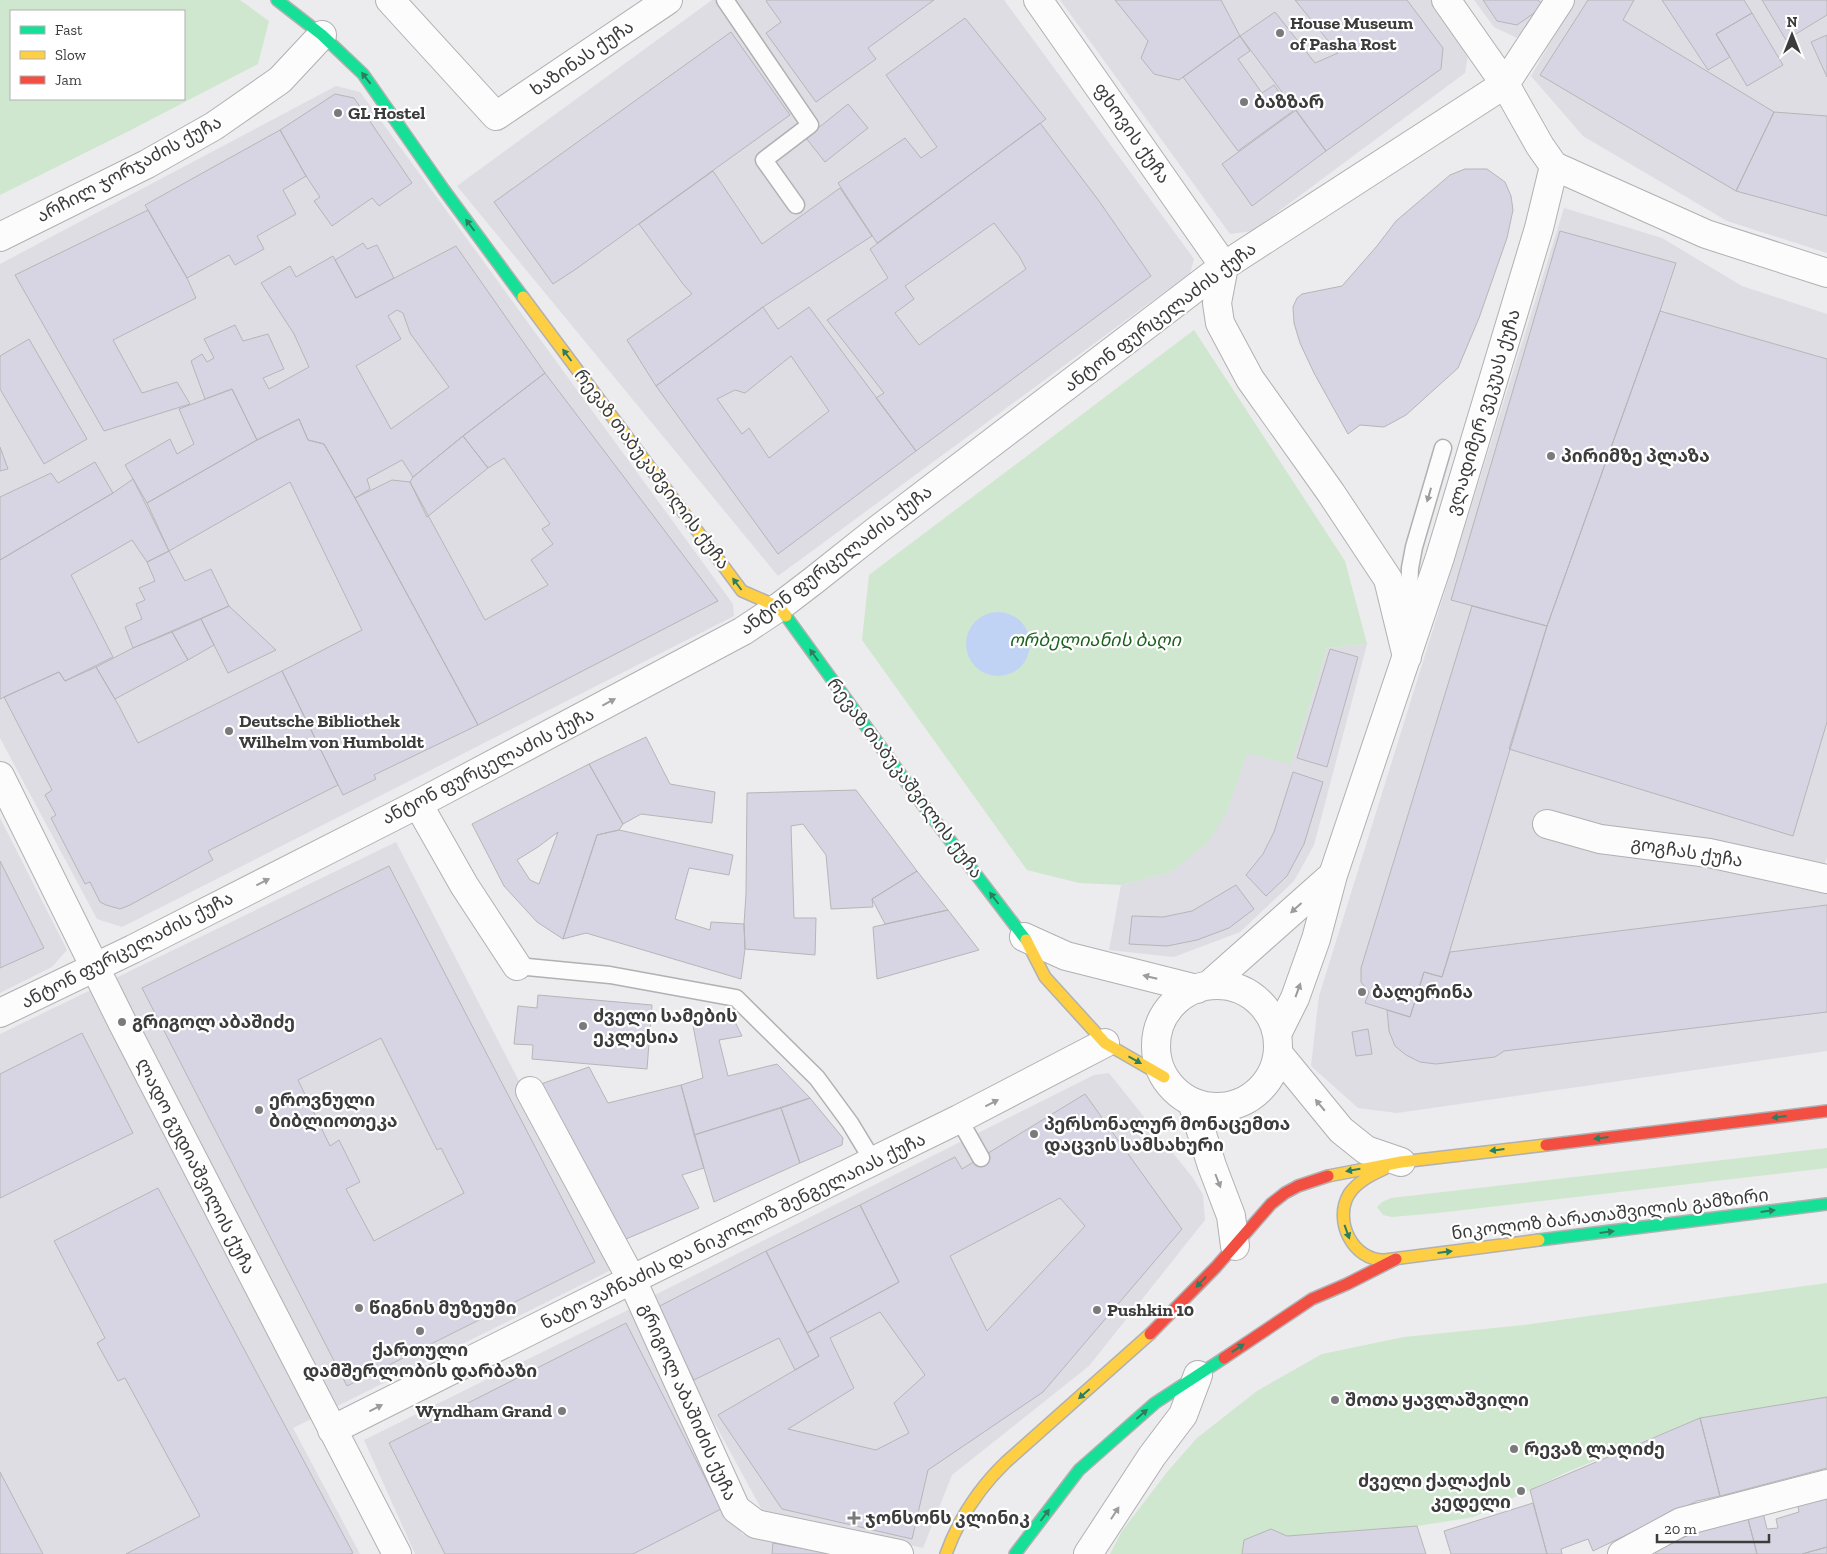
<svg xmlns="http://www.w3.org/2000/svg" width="1827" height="1554" font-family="'Zilla Slab','Noto Sans Georgian',serif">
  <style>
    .built { fill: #dedde4 }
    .green { fill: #cfe7ce; fill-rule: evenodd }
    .water { fill: #c1d3f5 }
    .building { fill: #d7d4e3; stroke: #b6b6b7; fill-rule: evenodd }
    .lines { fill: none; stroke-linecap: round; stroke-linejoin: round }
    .lane-casing { stroke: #b1b0b2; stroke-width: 19 }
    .street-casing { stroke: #b1b0b2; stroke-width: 30 }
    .fast-casing { stroke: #b1b0b2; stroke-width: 14 }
    .slow-casing { stroke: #b1b0b2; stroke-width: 14 }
    .jam-casing { stroke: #b1b0b2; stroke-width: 14 }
    .lane { stroke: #fcfcfc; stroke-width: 16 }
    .street { stroke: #fcfcfc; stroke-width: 28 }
    .fast { stroke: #16e098; stroke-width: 11 }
    .slow { stroke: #ffcf43; stroke-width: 11 }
    .jam { stroke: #f24e42; stroke-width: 11 }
    .oneway { fill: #2d7e61 }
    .oneway2 { fill: #9c9c9c }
    .poi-dot { fill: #7a797b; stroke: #fff; stroke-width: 2 }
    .labels { text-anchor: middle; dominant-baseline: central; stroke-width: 4.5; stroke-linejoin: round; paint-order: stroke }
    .poi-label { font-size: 18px; font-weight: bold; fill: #3c3c3d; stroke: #fff; text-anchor: start }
    .street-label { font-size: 18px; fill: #3c3c3d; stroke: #fff }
    .park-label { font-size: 18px; font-style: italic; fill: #1c621d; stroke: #fff }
  </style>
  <rect width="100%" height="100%" fill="#ecebed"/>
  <path class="built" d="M712 0H1004L1194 259 1190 273 778 576 457 186Z
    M1060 0H1434L1469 49 1465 73 1252 231 1230 234Z
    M1474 0H1555L1548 10 1517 38 1494 27Z
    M1575 0H1827V253L1727 221 1583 136 1531 76Z
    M336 86 360 92 733 604 734 616 122 927 97 919 0 738V264Z
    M1564 208 1662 238 1742 286 1827 314V857L1824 865 1827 866V1051L1397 1113 1358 1108 1311 1066 1319 996Z
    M1367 644 1314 845 1294 881 1240 932 1174 957 1109 950 1121 885 1171 872 1226 814 1247 752 1291 763 1327 648Z
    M0 818 67 950 52 967 0 993Z
    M396 842 615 1268 293 1428 360 1554H0V1034Z
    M1109 1073 1193 1178 1203 1195 1205 1220 1089 1366 952 1475 923 1548 763 1512 647 1299 1094 1075Z
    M630 1309 742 1534 855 1554H415L364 1440Z"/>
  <path class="green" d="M0 0H240L269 21 258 64 127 132 0 195ZM11 11H184V99H11Z
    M1194 330 1345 561 1367 644 1327 648 1291 764 1247 753 1226 814 1208 842 1171 872 1121 885 1079 883 1027 870 862 640 869 575Z
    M1827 1148V1168L1437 1213 1392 1217 1383 1215 1377 1207 1382 1202 1391 1198Z
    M1827 1283V1397L1700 1418 1567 1472 1474 1517 1417 1526 1287 1536 1271 1529 1245 1540 1242 1554H1110L1122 1531 1168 1471 1197 1438 1257 1391 1322 1354 1404 1337 1524 1325Z"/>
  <path class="water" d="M966 644a32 32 0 1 1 64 0a32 32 0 1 1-64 0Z"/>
  <path class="building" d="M768 0H934L868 48 876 59 816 102 766 33 781 22 766 1Z
    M1115 0H1221L1240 36 1179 80 1154 74 1141 58 1148 41Z
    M1295 0H1407L1443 48 1441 69 1326 151 1240 36 1275 12 1315 63 1338 53Z
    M1483 0H1538L1544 6 1517 25 1497 21Z
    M1588 0H1634L1623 20 1774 112 1736 191 1540 75Z
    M1662 0H1744L1752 13 1716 34 1730 57 1708 70Z
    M1762 0H1827V15L1786 40Z
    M1752 13 1783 65 1747 86 1716 34Z
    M965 18 1046 119 877 243 838 183 905 138 921 158 937 147 886 75Z
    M731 32 790 115 576 269 553 284 494 202Z
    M1827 35V77L1811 42Z
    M1240 36 1250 51 1238 59 1262 93 1274 85 1293 111 1238 151 1183 77Z
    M335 94 354 98 412 183 379 206 372 198 332 226 314 201 320 197 306 176 280 130Z
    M848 104 868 128 825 162 806 138Z
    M1296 110 1326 151 1252 206 1222 164Z
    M1774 112 1827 116V216L1736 191Z
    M1040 123 1099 201 1151 276 916 451 876 398 884 393 827 320 888 278 870 249ZM994 223 1019 256 1026 269 919 345 895 313 914 299 905 286Z
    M280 130 306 176 283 190 296 214 257 236 264 249 235 265 229 255 187 278 145 205Z
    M1465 169H1487L1505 182 1511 196 1513 210 1507 238 1479 318 1458 368 1406 415 1384 427 1360 425 1348 434 1314 373 1300 343 1294 323 1293 307 1297 298 1302 294 1342 286 1377 246 1396 221 1450 175Z
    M713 171 762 244 840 188 872 236 763 307 656 386 627 340 692 294 683 284 639 224Z
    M148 210 187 278 196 298 113 340 142 393 177 382 190 404 104 431 15 275Z
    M1560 231 1676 263 1660 311 1547 626 1451 600Z
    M363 243 367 249 377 245 394 278 356 298 335 260Z
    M456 246 545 373 463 436 413 477 402 460 367 479 370 489 355 498 324 444 308 440 299 419 257 440 232 389 205 399 191 361 202 354 207 362 214 358 204 339 235 325 243 341 268 334 284 369 263 378 269 389 309 367 294 334 261 283 290 266 296 277 333 256 356 298ZM397 310 403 313 410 333 449 387 391 429 356 366 401 339 388 316Z
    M763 307 778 329 809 307 916 451 778 554 656 386ZM791 356 829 411 769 458 749 428 742 434 717 399 735 390 745 393Z
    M1660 311 1827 359V722L1793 836 1509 749 1547 626Z
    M29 339 87 439 44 464 0 389V356Z
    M545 373 718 601 478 725 355 498 392 480 410 482 485 620 548 585 531 560 553 544 542 529 550 524 504 458 488 468 463 436Z
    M232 389 257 440 147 503 125 465 170 439 177 454 194 444 179 409Z
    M299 419 308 440 324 444 355 498 478 725 374 775 376 779 343 795 282 671 362 630 290 482 169 551 147 503 257 440Z
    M463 436 488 468 427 517 410 482 413 477Z
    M0 447 8 469 0 471Z
    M95 462 113 493 0 560V497L51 473 58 483Z
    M133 479 169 551 147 562 132 540 71 575 113 657 65 681 59 672 0 699V560L113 493Z
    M169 551 185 581 211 569 229 606 133 648 125 627 142 619 136 604 145 600 139 588 155 581 147 562Z
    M229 606 276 650 228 673 201 619Z
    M1472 606 1547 626 1442 977 1424 972 1410 1017 1365 1003 1369 992 1361 982V968Z
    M201 619 214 645 188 660 172 632Z
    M172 632 188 660 115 699 96 667 133 648Z
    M1330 649 1358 657 1327 767 1297 758Z
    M96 667 119 706 138 743 282 671 338 785 208 851 213 860 130 905 120 909 106 905 100 902 90 882 85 884 51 818 56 815 45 795 52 790 4 697 59 672 65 681Z
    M646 737 670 784 715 792 712 823 641 814 623 824 589 764Z
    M589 764 623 824 619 830 597 835 563 939 537 922 504 886 472 824ZM558 832 539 884 530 880 517 860 538 847Z
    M1293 772 1323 782 1304 844 1287 876 1266 896 1246 875 1263 854 1274 832Z
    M856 790 917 871 872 899 873 907 831 909 826 855 803 824 791 826 794 918H816L815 955 745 949 744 924 746 894 747 793Z
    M619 830 733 855 729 875 689 868 675 919 710 930 711 922 744 924 745 949 741 979 586 933 563 939 597 835Z
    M0 861 44 948 0 968Z
    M389 866 595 1262 347 1386 142 988ZM381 1038 437 1150 441 1148 464 1193 374 1241 346 1189 360 1182 339 1140 330 1146 298 1080Z
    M917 871 948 910 885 924 872 899Z
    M1236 885 1254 909 1229 928 1197 940 1167 946 1129 944 1132 916 1163 917 1192 911Z
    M1827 905V1012L1504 1051 1495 1057 1436 1064 1420 1062 1406 1055 1395 1046 1389 1031 1387 1010 1410 1017 1424 972 1442 977 1450 952Z
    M948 910 979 950 877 979 873 927Z
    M538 995 652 1005 647 1069 532 1059 533 1045 514 1044 518 1006 537 1008Z
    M691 1015 734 1020 742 1036 719 1040 728 1076 777 1064 810 1098 694 1135 681 1085 703 1078Z
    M1368 1029 1372 1054 1356 1056 1352 1032Z
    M82 1033 133 1133 0 1198V1074Z
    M589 1067 608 1103 681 1085 704 1168 682 1175 699 1208 619 1242 541 1084Z
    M1085 1094 1182 1229 1043 1392 928 1470 912 1539 782 1509 718 1415 819 1356 807 1333 899 1282 860 1205 955 1157 962 1169ZM1060 1198 1085 1226 987 1331 950 1256ZM880 1312 925 1375 894 1403 909 1433 876 1450 788 1429 854 1388 830 1338Z
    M810 1098 843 1138 842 1145 800 1163 781 1108Z
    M781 1108 800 1163 714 1202 694 1135Z
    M158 1188 353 1553 350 1554H126L200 1516 125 1378 118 1381 97 1343 105 1338 54 1241Z
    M860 1205 899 1282 807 1333 766 1251Z
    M766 1251 819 1356 795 1370 779 1338 694 1380 656 1308Z
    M626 1323 721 1509 633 1554H445L389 1443Z
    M1827 1397V1468L1720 1496 1700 1418Z
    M1700 1418 1720 1496 1697 1501 1593 1551 1588 1539 1561 1549 1562 1554H1547L1530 1490Z
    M0 1472 43 1554H0Z
    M1827 1488V1547L1802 1554H1757L1746 1511 1762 1508 1767 1529 1778 1528 1776 1519 1799 1512 1796 1497Z
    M1533 1503 1547 1554H1451L1444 1531Z
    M1746 1511 1757 1554H1656L1654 1550Z
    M1417 1526 1426 1554H1242L1244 1540 1271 1529 1287 1536Z
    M773 1543 789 1546 838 1554H772Z
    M1827 1547V1554H1802Z"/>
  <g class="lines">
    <defs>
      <path id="lane" d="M725 0 810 125 764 160 796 205
        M1408 624 1410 568 1414 547 1443 448
        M517 966 610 975 736 998 817 1078 850 1123 873 1161
        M959 1119 981 1158"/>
      <path id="street" d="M390 0 496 116 668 0
        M1038 0 1224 266 1217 303 1220 323 1250 379 1331 493 1388 579 1407 657
        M1446 0 1505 84 1540 146 1554 166 1706 234 1827 273
        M0 237 147 164 214 126 280 80 322 35
        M0 776 122 1022 397 1554
        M418 804 464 885 517 966
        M1547 824 1600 839 1709 853 1827 879
        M1024 937 1066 956 1197 989
        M1209 985 1333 875
        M1156 1046a61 61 0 1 1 122 0a61 61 0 1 1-122 0Z
        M0 1013 133 949 418 804 743 631 779 607 813 581 876 531 1224 266 1505 84 1560 0
        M1277 1034 1295 998 1316 939 1333 875 1440 557 1539 228 1554 166
        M1278 1053 1341 1130 1366 1150 1401 1162
        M530 1091 632 1280 736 1509 756 1524 899 1554
        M1192 1102 1212 1166 1231 1216 1235 1246
        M332 1430 639 1276 959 1119 1105 1043
        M1088 1554 1152 1456 1183 1415 1198 1375
        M1622 1554 1681 1522 1827 1484"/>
      <path id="fast" d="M277 0 322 35 363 74 444 190 523 297
        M786 616 920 801 1026 940
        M1539 1240 1827 1204
        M1015 1554 1079 1470 1155 1403 1224 1358"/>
      <path id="slow" d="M523 297 742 591 779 607 786 616
        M1026 940 1045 977 1105 1043 1164 1077
        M1384 1169C1371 1175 1357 1182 1349 1194 1333 1221 1353 1261 1385 1260L1539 1240
        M1328 1176 1401 1162 1546 1145
        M946 1554C959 1518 979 1488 1006 1462L1150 1334"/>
      <path id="jam" d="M1546 1145 1827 1111
        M1150 1334 1216 1267 1271 1204 1285 1193 1298 1186 1328 1176
        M1224 1358 1312 1299 1347 1284 1396 1259"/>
    </defs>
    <use href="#lane" class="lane-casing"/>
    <use href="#street" class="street-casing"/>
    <use href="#fast" class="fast-casing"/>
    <use href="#slow" class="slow-casing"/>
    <use href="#jam" class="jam-casing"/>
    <use href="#lane" class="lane"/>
    <use href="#street" class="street"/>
    <use href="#fast" class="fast"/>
    <use href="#slow" class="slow"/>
    <use href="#jam" class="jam"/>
  </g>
  <defs><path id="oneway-solid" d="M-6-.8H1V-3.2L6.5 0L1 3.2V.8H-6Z" transform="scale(1.25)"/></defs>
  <g class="oneway">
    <use href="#oneway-solid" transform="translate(366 78) rotate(-128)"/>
    <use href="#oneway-solid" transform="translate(470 225) rotate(-127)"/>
    <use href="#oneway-solid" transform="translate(567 355) rotate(-127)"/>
    <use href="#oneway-solid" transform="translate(737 584) rotate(-127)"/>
    <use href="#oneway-solid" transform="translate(814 655) rotate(-126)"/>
    <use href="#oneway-solid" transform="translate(994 898) rotate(-127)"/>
    <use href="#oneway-solid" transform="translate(1135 1060) rotate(29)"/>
    <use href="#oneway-solid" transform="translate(1779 1117) rotate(173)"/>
    <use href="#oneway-solid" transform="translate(1601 1138) rotate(173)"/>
    <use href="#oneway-solid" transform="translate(1497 1150) rotate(173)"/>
    <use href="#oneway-solid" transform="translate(1353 1170) rotate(170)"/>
    <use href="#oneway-solid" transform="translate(1768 1211) rotate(-7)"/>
    <use href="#oneway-solid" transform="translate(1347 1232) rotate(70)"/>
    <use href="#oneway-solid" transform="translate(1607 1232) rotate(-7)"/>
    <use href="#oneway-solid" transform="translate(1445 1252) rotate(-7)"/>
    <use href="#oneway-solid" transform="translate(1201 1282) rotate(133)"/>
    <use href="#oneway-solid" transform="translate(1238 1348) rotate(-33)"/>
    <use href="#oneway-solid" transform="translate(1084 1394) rotate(139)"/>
    <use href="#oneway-solid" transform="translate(1142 1414) rotate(-41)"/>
    <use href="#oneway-solid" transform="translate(1045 1515) rotate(-53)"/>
  </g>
  <g class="oneway2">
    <use href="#oneway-solid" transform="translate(1429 495) rotate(106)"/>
    <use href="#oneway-solid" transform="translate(609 702) rotate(-28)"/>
    <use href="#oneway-solid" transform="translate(263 882) rotate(-27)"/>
    <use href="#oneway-solid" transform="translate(1296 908) rotate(138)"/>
    <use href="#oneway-solid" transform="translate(1150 977) rotate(-166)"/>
    <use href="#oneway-solid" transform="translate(1298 990) rotate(-70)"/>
    <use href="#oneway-solid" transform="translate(992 1103) rotate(-27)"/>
    <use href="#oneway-solid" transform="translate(1320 1105) rotate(-130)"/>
    <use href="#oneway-solid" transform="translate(1218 1181) rotate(69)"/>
    <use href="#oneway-solid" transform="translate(376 1408) rotate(-27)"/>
    <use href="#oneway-solid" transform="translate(1115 1513) rotate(-57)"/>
  </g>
  <g class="poi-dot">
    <circle cx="1280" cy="33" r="5"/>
    <circle cx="1244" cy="102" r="5"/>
    <circle cx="338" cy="113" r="5"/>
    <circle cx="1551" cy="456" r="5"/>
    <circle cx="229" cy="731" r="5"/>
    <circle cx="1362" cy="992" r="5"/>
    <circle cx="122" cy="1022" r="5"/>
    <circle cx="583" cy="1026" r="5"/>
    <circle cx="259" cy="1110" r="5"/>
    <circle cx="1034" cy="1134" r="5"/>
    <circle cx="359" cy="1308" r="5"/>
    <circle cx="1097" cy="1310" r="5"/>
    <circle cx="420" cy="1331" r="5"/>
    <circle cx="1335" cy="1400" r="5"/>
    <circle cx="562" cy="1411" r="5"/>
    <circle cx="1514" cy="1449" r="5"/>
    <circle cx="1521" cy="1491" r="5"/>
    <path d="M851.5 1510.5h5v5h5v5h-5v5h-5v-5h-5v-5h5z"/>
  </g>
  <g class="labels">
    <g class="poi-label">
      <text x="1290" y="23">House Museum<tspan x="1290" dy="21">of Pasha Rost</tspan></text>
      <text x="1254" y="102">ბაზზარ</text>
      <text x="348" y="113">GL Hostel</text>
      <text x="1561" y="456">პირიმზე პლაზა</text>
      <text x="239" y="721">Deutsche Bibliothek<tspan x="239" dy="21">Wilhelm von Humboldt</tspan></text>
      <text x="1372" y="992">ბალერინა</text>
      <text x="593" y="1016">ძველი სამების<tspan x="593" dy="21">ეკლესია</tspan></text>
      <text x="132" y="1022">გრიგოლ აბაშიძე</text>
      <text x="269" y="1100">ეროვნული<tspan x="269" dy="21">ბიბლიოთეკა</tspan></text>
      <text x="1044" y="1124">პერსონალურ მონაცემთა<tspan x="1044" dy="21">დაცვის სამსახური</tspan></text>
      <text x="369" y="1308">წიგნის მუზეუმი</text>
      <text x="1107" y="1310">Pushkin 10</text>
      <text x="420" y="1350" text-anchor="middle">ქართული<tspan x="420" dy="21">დამშერლობის დარბაზი</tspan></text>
      <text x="1345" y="1400">შოთა ყავლაშვილი</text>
      <text x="552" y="1411" text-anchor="end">Wyndham Grand</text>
      <text x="1524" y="1449">რევაზ ლაღიძე</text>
      <text x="1511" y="1481" text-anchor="end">ძველი ქალაქის<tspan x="1511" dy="21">კედელი</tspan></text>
      <text x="865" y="1518">ჯონსონს კლინიკ</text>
    </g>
    <g class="street-label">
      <text transform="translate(582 58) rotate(-34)">ხაზინას ქუჩა</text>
      <text transform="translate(1132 133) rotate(55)">ფხოვის ქუჩა</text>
      <text transform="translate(129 169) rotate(-28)">არჩილ ჯორჯაძის ქუჩა</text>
      <text transform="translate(1160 317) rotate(-37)">ანტონ ფურცელაძის ქუჩა</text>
      <text transform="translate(1483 412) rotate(-73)">ვლადიმერ ვეკუას ქუჩა</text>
      <text transform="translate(652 469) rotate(53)">რევაზ თაბუკაშვილის ქუჩა</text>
      <text transform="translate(836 560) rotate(-37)">ანტონ ფურცელაძის ქუჩა</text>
      <text transform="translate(488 766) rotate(-27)">ანტონ ფურცელაძის ქუჩა</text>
      <text transform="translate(905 778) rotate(53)">რევაზ თაბუკაშვილის ქუჩა</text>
      <text transform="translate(1687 852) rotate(9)">გოგჩას ქუჩა</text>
      <text transform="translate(127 950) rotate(-27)">ანტონ ფურცელაძის ქუჩა</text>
      <text transform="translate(196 1166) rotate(63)">ლადო გუდიაშვილის ქუჩა</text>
      <text transform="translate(1610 1214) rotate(-7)">ნიკოლოზ ბარათაშვილის გამზირი</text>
      <text transform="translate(733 1231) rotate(-26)">ნატო ვაჩნაძის და ნიკოლოზ შენგელაიას ქუჩა</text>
      <text transform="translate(688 1402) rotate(66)">გრიგოლ აბაშიძის ქუჩა</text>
    </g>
    <g class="park-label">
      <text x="1095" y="640">ორბელიანის ბაღი</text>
    </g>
  </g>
  <rect x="10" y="10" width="175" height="90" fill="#ffffff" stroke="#b1b1b1"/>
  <rect x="20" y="26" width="25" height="8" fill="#16e098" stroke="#b1b1b1"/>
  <text x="55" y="35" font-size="15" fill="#3c3c3d">Fast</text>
  <rect x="20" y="51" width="25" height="8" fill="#ffcf43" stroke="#b1b1b1"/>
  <text x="55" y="60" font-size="15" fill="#3c3c3d">Slow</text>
  <rect x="20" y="76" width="25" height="8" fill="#f24e42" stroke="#b1b1b1"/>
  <text x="55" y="85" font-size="15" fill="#3c3c3d">Jam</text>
  <g transform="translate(1792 35)" stroke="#ffffff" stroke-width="4" paint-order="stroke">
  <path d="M0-4L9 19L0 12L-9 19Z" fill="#3c3c3d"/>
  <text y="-8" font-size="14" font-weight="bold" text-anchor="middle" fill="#3c3c3d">N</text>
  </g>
  <path d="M1657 1534v8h112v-8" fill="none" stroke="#3c3c3d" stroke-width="2.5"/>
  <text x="1664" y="1534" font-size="15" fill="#3c3c3d" stroke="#ffffff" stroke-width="4" paint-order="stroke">20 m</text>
</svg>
